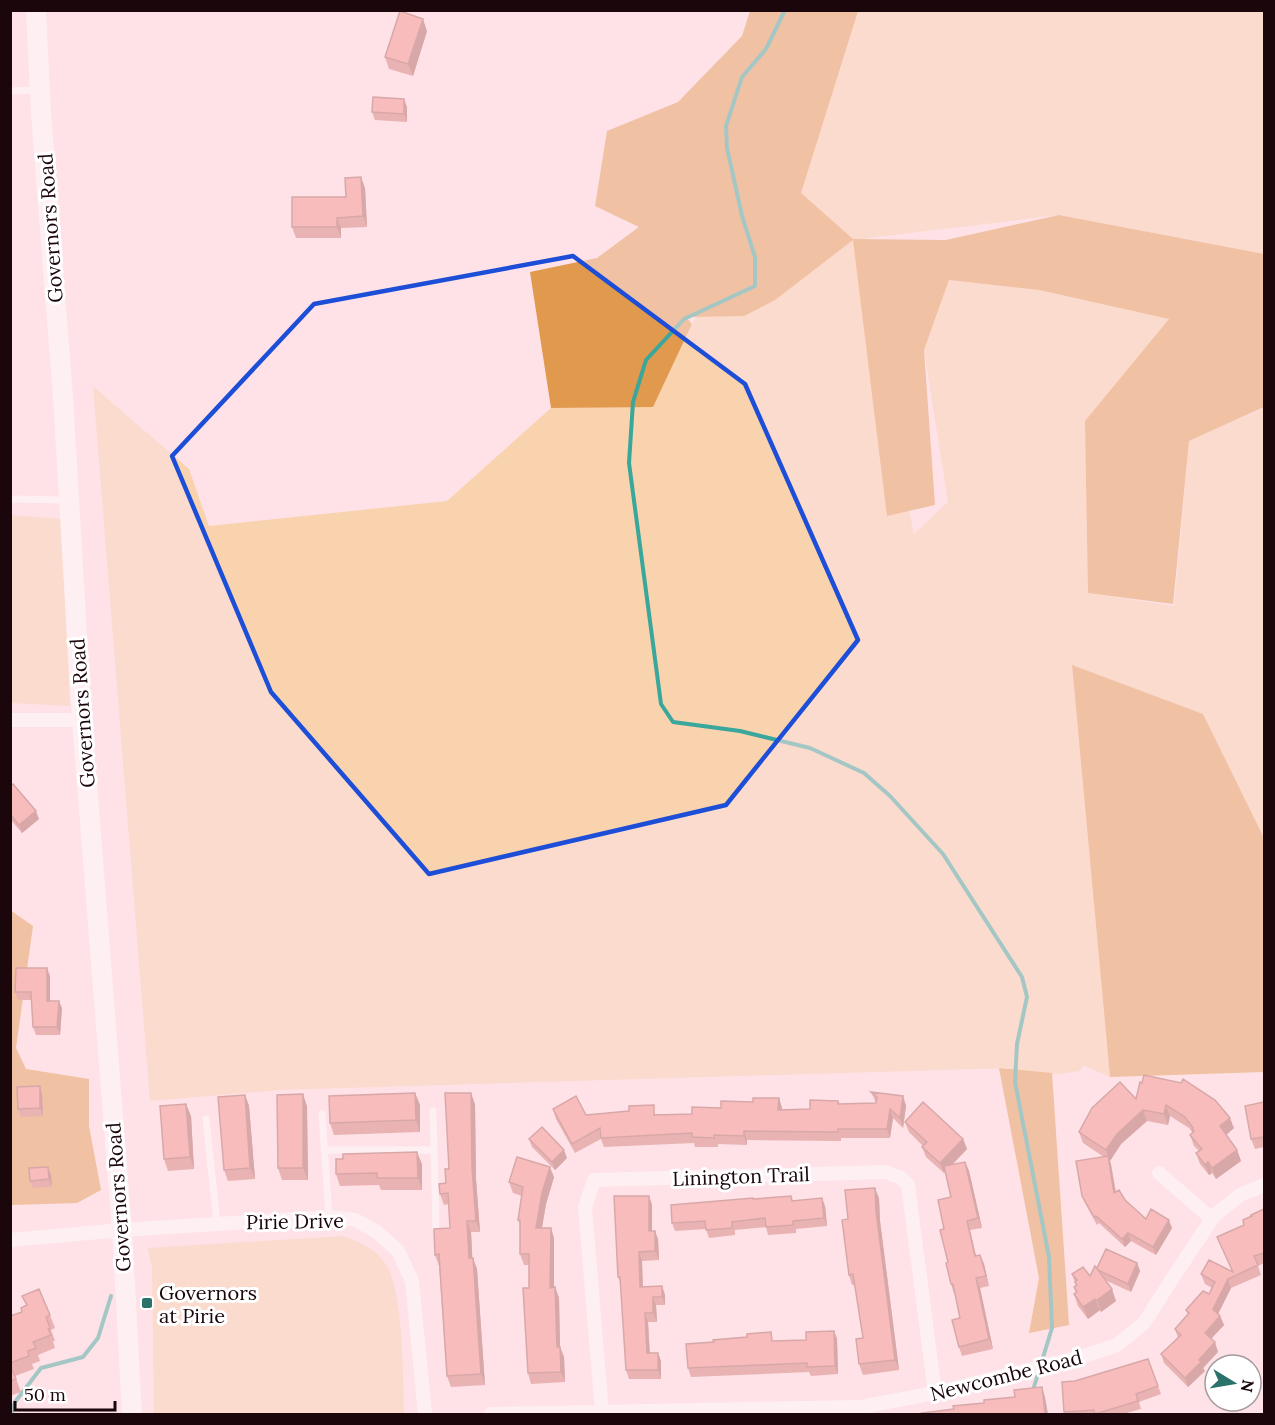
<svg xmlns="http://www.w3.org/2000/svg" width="1275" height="1425" font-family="Lora,serif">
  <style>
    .green { fill: #f9d2ae }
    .forest { fill: #e1994e }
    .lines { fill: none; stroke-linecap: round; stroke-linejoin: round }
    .stream { stroke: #39a79b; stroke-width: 4 }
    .lane { stroke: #fff; stroke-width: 7 }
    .street { stroke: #fff; stroke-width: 14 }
    .secondary { stroke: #fff; stroke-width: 20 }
    .wall { fill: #d27a74 }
    .shaded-wall { fill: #ab635e }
    .building { fill: #f48e87; stroke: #ab635e; stroke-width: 1.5 }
    .marked { fill: none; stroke: #1d4ed8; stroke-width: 4.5; stroke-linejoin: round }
    .poi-dot { fill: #2b726a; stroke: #fff; stroke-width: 2 }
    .labels { text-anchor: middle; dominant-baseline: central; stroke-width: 6; stroke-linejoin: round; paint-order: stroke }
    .street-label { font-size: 20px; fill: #1b060c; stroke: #fff }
    .poi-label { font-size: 20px; fill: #1b060c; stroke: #fff; text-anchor: start }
  </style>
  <rect width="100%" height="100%" fill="#fee2e7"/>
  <path class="green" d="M850 11H1264V254L1059 215 853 240 914 534 948 502 924 350 949 280 1039 290 1169 319 1086 421 1088 593 1174 606 1189 441 1264 408V838L1203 714 1072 666 1110 1077 1085 1066H1082L1080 1071 1033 1077 1013 1075 1008 1068 279 1090 150 1101 93 386 189 469 209 526 447 501 551 408 653 406 698 312 853 239 801 194Z
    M10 515 61 519 70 706 11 703Z
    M343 1236C360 1242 374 1248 385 1263 404 1289 403 1380 404 1414H154L152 1268 148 1248Z"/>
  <path class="forest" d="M750 11H858L801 193 853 239 946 240 1059 215 1264 254V407L1189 441 1173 604 1088 593 1085 421 1169 319 1039 290 949 280 924 350 935 505 887 516 853 240 775 300 744 316 686 317 692 324 653 407 551 408 530 272 597 258 639 227 595 206 607 131 678 102 742 36Z
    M1072 665 1203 714 1264 838V1072L1110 1077Z
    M10 910 33 926 16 1048 26 1069 89 1079V1126L101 1190 77 1203 11 1205Z
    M999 1068 1052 1073 1069 1325 1029 1333 1039 1278Z"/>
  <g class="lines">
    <path class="stream" d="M785 10 766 49 742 77 726 126 727 148 742 216 755 257V286L684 319 646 360 633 402 629 463 661 704 673 722 740 731 810 748 864 773 890 796 943 854 1022 977 1027 997 1017 1044 1015 1082 1049 1257 1052 1328 1041 1364
      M1033 1390 1039 1371
      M11 1414 15 1402 41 1368 83 1357 98 1338 111 1296"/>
    <path class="lane" d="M10 91 38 90
      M10 499 68 500
      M433 1111 436 1229
      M322 1114 329 1217
      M206 1119 217 1224
      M324 1150H434"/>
    <path class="street" d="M10 720H82
      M1159 1173 1212 1219
      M10 1240 122 1230 329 1217 355 1220 376 1231 398 1251 412 1281 425 1414
      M602 1413 585 1207 594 1180 886 1172 901 1178 908 1185 935 1393
      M491 1414 861 1407 935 1393 1087 1355 1117 1345 1144 1323 1174 1276 1214 1216 1240 1195 1264 1185"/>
    <path class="secondary" d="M36 10 41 113 63 397 82 720 122 1230 132 1414"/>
  </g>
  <path class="wall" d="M427 31 413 76 389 69 385 57Z
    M407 107V122L375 120 372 112Z
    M365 188 367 227 341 228V238H296L292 227Z
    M10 786 39 819 22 833 10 819Z
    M50 976V1001L62 1008 60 1035H36L33 1027 32 1000H18L15 992Z
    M1140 1082 1234 1128 1226 1135 1237 1150 1241 1161 1216 1179 1212 1173 1209 1175 1200 1164 1196 1153 1199 1151 1194 1146 1190 1135 1193 1133 1189 1128 1170 1116 1168 1125 1147 1121 1121 1144 1110 1161 1116 1192 1146 1219 1172 1228 1156 1255 1131 1241 1125 1247 1099 1223 1097 1225 1085 1203 1082 1196 1104 1157 1083 1143 1079 1132 1136 1099Z
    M871 1092 903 1096 906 1106 903 1128 893 1118 890 1138H841V1141L747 1140V1145L718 1144V1147H695L694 1143 604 1147 601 1139 575 1153 556 1119 553 1109 586 1115 692 1114 753 1102 779 1098 782 1110 810 1109 838 1101 840 1104 876 1103Z
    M415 1093 420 1105V1132L334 1135 330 1123Z
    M42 1094 43 1116 21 1117 18 1109Z
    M245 1095 249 1106 255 1179 228 1181 224 1170Z
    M1264 1102V1147L1255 1149 1251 1139Z
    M475 1104 476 1179 480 1232H471L472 1258 477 1269 485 1385 451 1387 447 1376 439 1266 435 1255 450 1228 449 1204 444 1205 440 1194 446 1183 449 1169Z
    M307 1106 308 1180H282L278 1168Z
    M191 1116 194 1169 168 1171 164 1159Z
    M905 1122 963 1139 967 1149 952 1165 965 1162 969 1171 982 1228 970 1230 976 1256 980 1255 984 1264 989 1286 980 1288 993 1349 962 1356 959 1347 960 1318 955 1294H954L951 1284 944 1229 951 1197 945 1172 944 1173 926 1157 922 1147 923 1146 909 1132Z
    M529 1139 567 1158 555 1170 532 1147Z
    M422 1164V1190H381L379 1185 340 1186 336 1174Z
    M51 1175 52 1187 33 1188 30 1181Z
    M554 1177 546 1204 542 1228 554 1238V1287H555L559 1298 560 1347 564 1357 565 1382 531 1384 528 1373 529 1265H524L520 1254V1225L518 1220 522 1196 513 1193 509 1182Z
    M649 1196 652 1205V1231L658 1239 659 1260 642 1261 643 1287 662 1286 665 1295V1305H656L657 1322H648L650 1353H658L661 1361V1379H629L626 1370 621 1285 618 1277Z
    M879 1198 880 1221 899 1370 863 1375 859 1364 863 1338 855 1285H852L849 1275 848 1219Z
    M753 1199 793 1201 825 1206 827 1226 796 1229V1233L768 1235 766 1227 735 1230V1235L709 1238 706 1229 675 1231 672 1223Z
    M1264 1209V1263L1258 1266 1261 1275 1231 1288 1218 1314 1220 1316 1224 1325 1211 1339 1218 1352 1203 1368 1205 1371 1188 1387 1164 1363 1161 1354 1178 1338 1175 1329 1188 1315 1186 1310 1209 1294 1212 1288 1205 1284 1201 1274 1232 1271 1217 1237 1244 1225Z
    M1137 1263 1140 1271 1131 1292 1105 1280 1116 1301 1101 1312 1100 1310 1088 1319 1078 1306 1074 1294 1076 1293 1074 1287 1076 1286 1072 1274 1090 1276 1097 1268Z
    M22 1296 50 1315 55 1328 51 1330 55 1341H53L55 1348 38 1355 40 1361 32 1364 34 1369 15 1376 21 1392 10 1396V1316L22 1312 26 1305Z
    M834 1331 837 1339 838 1374 811 1376 809 1372 691 1377 688 1368 774 1341 806 1340Z
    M1148 1359 1161 1394 1139 1402 1141 1409 1123 1414H1065L1064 1412 1075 1381Z"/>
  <path class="shaded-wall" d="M423 19 427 31 413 76 408 64Z
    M404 99 407 107V122L404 114Z
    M361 177 365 188 367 227 363 216Z
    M337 218 341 228V238L337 227Z
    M36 811 39 819 22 833 19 825Z
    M47 968 50 976V1009L47 1001Z
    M59 1001 62 1008 60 1035 57 1027Z
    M40 1086 42 1094 43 1116 40 1108Z
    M415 1093 420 1105V1132L416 1120Z
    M471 1093 475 1104 476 1179 480 1232 476 1221 472 1168Z
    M303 1094 307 1106 308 1180 303 1168Z
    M245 1095 249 1106 255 1179 250 1168Z
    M903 1096 906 1106 903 1128 900 1118Z
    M779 1098 782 1108V1119L778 1110Z
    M186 1104 191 1116 194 1169 190 1157Z
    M1166 1105 1170 1116 1168 1125 1164 1114Z
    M890 1109 893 1118 890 1138 887 1129Z
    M1143 1110 1147 1121 1121 1144 1110 1161 1106 1150 1117 1134Z
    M1230 1118 1234 1128 1224 1137 1220 1126Z
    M744 1131 747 1140V1145L744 1136Z
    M963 1139 967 1149 944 1173 940 1163Z
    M564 1150 567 1158 555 1170 552 1162Z
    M1237 1150 1241 1161 1216 1179 1212 1168Z
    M417 1152 422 1164V1190L418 1178Z
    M1108 1156 1111 1164 1117 1201 1114 1193Z
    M965 1162 969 1171 982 1228 978 1218Z
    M1208 1162 1212 1173 1209 1175 1205 1165Z
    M48 1167 51 1175 52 1187 49 1179Z
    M550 1167 554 1177 546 1204 540 1238 536 1228 542 1193Z
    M875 1188 879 1198 880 1221 899 1370 895 1360 876 1211Z
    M649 1196 652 1205V1240L649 1231Z
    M822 1198 825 1206 827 1226 824 1218Z
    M1169 1220 1172 1228 1156 1255 1153 1247Z
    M467 1221 471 1232 473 1269 469 1258Z
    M967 1221 970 1230 978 1266 975 1256Z
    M551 1228 554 1238V1298L550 1288Z
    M655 1231 658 1239 659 1260 655 1251Z
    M1128 1233 1131 1241 1125 1247 1122 1239Z
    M639 1252 642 1261 643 1295 640 1287Z
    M980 1255 984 1264 989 1286 986 1276Z
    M473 1258 477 1269 485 1385 481 1374Z
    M1137 1263 1140 1271 1131 1292 1128 1284Z
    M976 1278 980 1288 993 1349 989 1339Z
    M1228 1279 1231 1288 1216 1318 1213 1309Z
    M662 1286 665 1295V1305L662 1297Z
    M555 1287 559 1298 560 1347 564 1357 565 1382 561 1372 557 1347Z
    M1112 1289 1116 1301 1101 1312 1097 1300Z
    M653 1297 656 1305 657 1322 653 1313Z
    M1095 1299 1100 1310 1088 1319 1083 1307Z
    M645 1313 648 1322 650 1362 647 1353Z
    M1220 1316 1224 1325 1208 1342 1205 1333Z
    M834 1331 837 1339 838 1374 835 1366Z
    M1215 1342 1218 1352 1203 1368 1205 1371 1188 1387 1185 1378 1199 1360Z
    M658 1353 661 1361V1379L658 1370Z
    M1042 1387 1045 1397 1048 1414H1045Z"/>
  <path class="building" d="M400 11 423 19 408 64 385 57Z
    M373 97 404 99V114L372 112Z
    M361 177 363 216 337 218V227H292V197H346L345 178Z
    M13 784 36 811 19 825 10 814V786Z
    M16 968H47V1001H59L57 1027H33L31 992H15Z
    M1144 1075 1181 1083 1183 1079 1215 1100 1230 1118 1220 1126 1237 1150 1212 1168 1208 1162 1205 1165 1196 1153 1202 1149 1190 1135 1194 1131 1192 1129 1193 1128 1185 1117 1166 1105 1164 1114 1143 1110 1117 1134 1106 1150 1079 1132 1092 1108 1120 1082 1136 1099 1140 1082 1142 1083Z
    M40 1086V1108L18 1109 17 1087Z
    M871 1092 903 1096 900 1118 890 1109 887 1129H838V1132L744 1131V1136L714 1135V1138L692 1137V1133L601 1138 600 1128 572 1144 553 1109 576 1096 586 1115 629 1111V1106L654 1105V1115L692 1114V1107L721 1108V1101L753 1102V1098H779L778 1110 810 1109V1100L838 1101V1104L876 1103 877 1097Z
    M415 1093 416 1120 330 1123 329 1096Z
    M445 1093H471L472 1168 476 1221H467L469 1258H473L481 1374 447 1376 439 1254 435 1255 434 1229 450 1228 448 1193 440 1194 439 1184 446 1183 445 1169H449Z
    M303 1094V1168H278L277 1095Z
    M245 1095 250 1168 224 1170 218 1097Z
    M923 1102 963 1139 940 1163 922 1147 927 1142 905 1122Z
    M1264 1102V1137L1251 1139 1245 1106Z
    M186 1104 190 1157 164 1159 160 1106Z
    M542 1127 564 1150 552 1162 529 1139Z
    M417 1152 418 1178H377V1173L336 1174V1159H343V1154Z
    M1108 1156 1114 1193 1119 1190 1125 1200 1146 1219 1151 1209 1169 1220 1153 1247 1128 1233 1122 1239 1096 1216 1094 1217 1082 1196 1076 1161Z
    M517 1157 550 1167 542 1193 536 1228H551L550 1288 555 1287 557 1347H560L561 1372 528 1373 523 1288H529V1254H520V1220H518L523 1187 509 1182Z
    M965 1162 978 1218 967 1221 975 1256 980 1255 986 1276 976 1278 989 1339 959 1347 952 1320 960 1318 953 1284H951L946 1263 948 1262 940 1230 944 1229 938 1200 951 1197 944 1166Z
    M48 1167 49 1179 30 1181 29 1168Z
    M875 1188 876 1211 895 1360 859 1364 856 1339 863 1338 853 1274 849 1275 842 1220 848 1219 845 1190Z
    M614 1196H649V1231H655V1251L639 1252 640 1287 662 1286V1297H653V1313H645L647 1353H658V1370H626L620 1277H618Z
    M791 1196 792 1201 822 1198 824 1218 793 1221V1225L766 1227 765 1218 732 1222V1228L706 1230 705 1221 672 1223 671 1205 753 1198V1199Z
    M1264 1209V1253L1254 1256 1258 1265 1228 1279 1213 1309 1220 1316 1205 1333 1215 1342 1199 1360 1201 1362 1185 1378 1161 1354 1181 1335 1175 1329 1189 1313 1186 1310 1203 1291 1209 1294 1215 1282 1201 1274 1209 1260 1233 1272 1217 1237 1244 1225 1243 1220 1252 1216 1251 1215Z
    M1106 1249 1137 1263 1128 1284 1098 1270 1097 1268Z
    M1095 1266 1112 1289 1097 1300 1095 1299 1083 1307 1074 1294 1077 1292 1074 1287 1077 1285 1075 1282 1077 1280 1072 1274 1083 1267 1090 1276Z
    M39 1289 50 1315 46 1317 50 1328 48 1329 51 1335 33 1342 36 1348 28 1351 29 1356 10 1363V1316L22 1312 21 1308 27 1305 22 1296Z
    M834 1331 835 1366 807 1367V1363L688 1368 686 1344 714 1342 713 1340 747 1337V1334L771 1332 772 1341 806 1340V1332Z
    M1148 1359 1158 1386 1136 1394 1138 1401 1095 1414 1094 1410 1064 1412 1062 1382 1075 1381Z
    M10 1365 16 1379 10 1381Z
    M1042 1387 1045 1414H923L922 1413 954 1409 953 1406 984 1403V1400L1015 1397 1014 1390Z"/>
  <path d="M0 0H1275V1425H0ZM573 256 745 384 858 640 726 805 429 874 271 692 172 456 314 304Z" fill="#fee2e7" fill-opacity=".55" fill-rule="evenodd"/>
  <path class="marked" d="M573 256 745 384 858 640 726 805 429 874 271 692 172 456 314 304Z"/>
  <rect class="poi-dot" x="141" y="1297" width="12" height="12" rx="3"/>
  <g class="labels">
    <g class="street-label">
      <text transform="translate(50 228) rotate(-94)">Governors Road</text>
      <text transform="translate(82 713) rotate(-94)">Governors Road</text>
      <text transform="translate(741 1176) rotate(-2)">Linington Trail</text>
      <text transform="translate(118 1197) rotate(-94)">Governors Road</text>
      <text transform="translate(295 1221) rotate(-1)">Pirie Drive</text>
      <text transform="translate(1006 1375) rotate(-14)">Newcombe Road</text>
    </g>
    <g class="poi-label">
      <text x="159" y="1292">Governors<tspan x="159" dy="23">at Pirie</tspan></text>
    </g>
  </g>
  <rect width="1275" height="1425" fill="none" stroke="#1b060c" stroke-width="24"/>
  <g transform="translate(1233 1383) rotate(101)"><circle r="28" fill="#ffffff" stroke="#a49b9e" stroke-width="1.5"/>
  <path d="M0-4.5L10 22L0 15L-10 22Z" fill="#2b726a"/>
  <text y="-9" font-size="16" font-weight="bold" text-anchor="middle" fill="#1b060c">N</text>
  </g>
  <path d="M15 1401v9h100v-9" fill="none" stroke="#1b060c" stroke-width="3"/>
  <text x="24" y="1401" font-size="18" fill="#1b060c" stroke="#ffffff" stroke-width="4.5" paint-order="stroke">50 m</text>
</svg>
